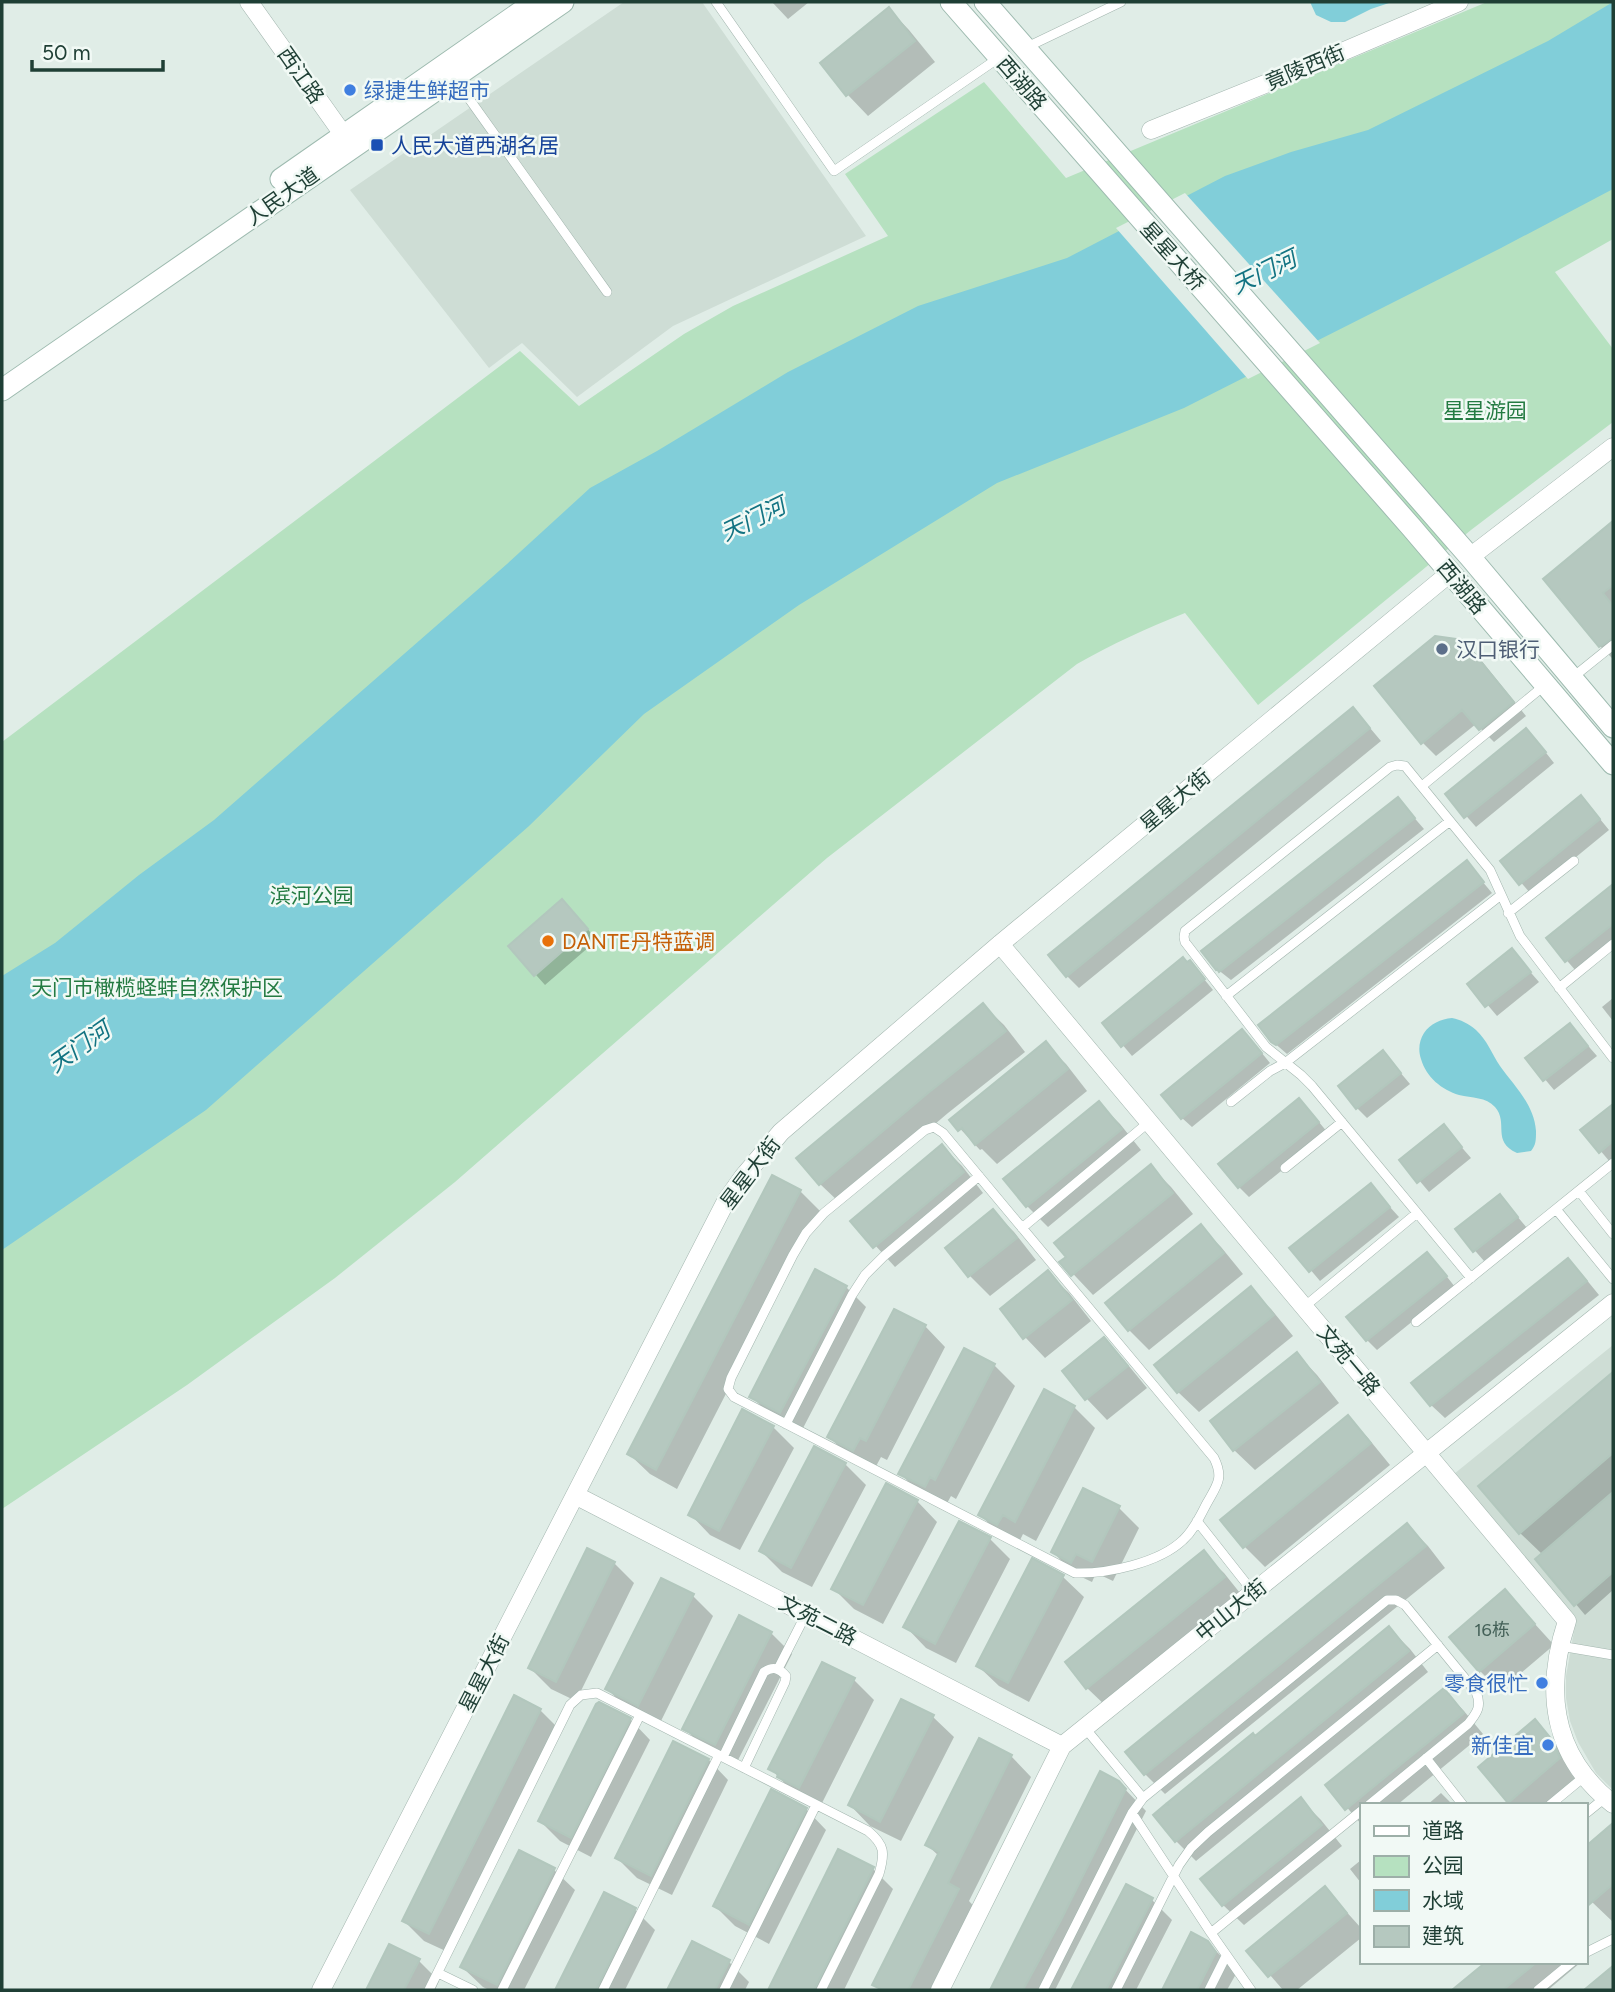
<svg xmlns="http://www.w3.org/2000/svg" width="1615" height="1992" font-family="Figtree,'Noto Sans SC',sans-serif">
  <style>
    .built { fill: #ceddd5 }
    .green { fill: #b6e1c0 }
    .water { fill: #81ced9 }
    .pier { fill: #e0ede7 }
    .shadow { fill: #0003 }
    .building { fill: #b5c8bf; stroke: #b2c7bd; stroke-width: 2 }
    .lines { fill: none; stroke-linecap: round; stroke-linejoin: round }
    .lane-casing { stroke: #a2b5ae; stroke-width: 10 }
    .street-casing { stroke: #a2b5ae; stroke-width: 19 }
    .secondary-casing { stroke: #9dbaaf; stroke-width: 23 }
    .lane { stroke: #fff; stroke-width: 9 }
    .street { stroke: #fff; stroke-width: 18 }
    .secondary { stroke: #fff; stroke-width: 21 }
    .shop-dot { fill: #3f7fe0; stroke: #f1f9f5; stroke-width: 2.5 }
    .transit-dot { fill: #1a4fb4; stroke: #f1f9f5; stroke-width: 2.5 }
    .service-dot { fill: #5c6f8a; stroke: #f1f9f5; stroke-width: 2.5 }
    .food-dot { fill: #e8710a; stroke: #f1f9f5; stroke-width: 2.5 }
    .labels { text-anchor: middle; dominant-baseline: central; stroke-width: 5; stroke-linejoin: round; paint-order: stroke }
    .number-label { font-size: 18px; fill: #446158 }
    .street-label { font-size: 21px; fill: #1f3f35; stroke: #f1f9f5 }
    .shop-label { font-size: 21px; fill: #366cbe; stroke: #f1f9f5; text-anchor: end }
    .transit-label { font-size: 21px; fill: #164399; stroke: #f1f9f5; text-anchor: start }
    .park-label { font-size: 21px; fill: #247b42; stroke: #f1f9f5 }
    .service-label { font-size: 21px; fill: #4e5e75; stroke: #f1f9f5; text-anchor: start }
    .food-label { font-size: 21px; fill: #c56008; stroke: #f1f9f5; text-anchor: start }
    .water-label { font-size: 23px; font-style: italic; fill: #127382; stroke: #f1f9f5 }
  </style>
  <rect width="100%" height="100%" fill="#e0ede7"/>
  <path class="built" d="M624 2H702L866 236 673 326 577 397 522 343 489 368 350 190Z
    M1613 1345V1790L1596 1773 1578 1742 1570 1721 1566 1698V1676L1576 1620 1454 1474Z"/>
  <path class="green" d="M1487 2H1613V239L1555 272 1613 349V422L1471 530 1258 705 1185 613C1147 628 1112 644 1077 664L827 858 455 1182 335 1278 187 1385 2 1509V742L520 351 579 406 684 334 733 306 888 236 845 174 984 82 1066 178Z"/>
  <path class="water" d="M1310 2H1392L1371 9 1345 22H1331L1316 15Z
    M1613 2V189L1501 248 1184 408 997 483 799 605 644 714 529 826 206 1110 2 1250V976L55 943 139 875 214 820 507 564 590 488 657 451 788 372 918 306 1067 258 1225 176 1291 152 1368 130 1548 41Z
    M1452 1018C1461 1020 1468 1023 1476 1030 1487 1040 1492 1054 1500 1066 1515 1087 1534 1104 1536 1131 1536 1140 1536 1145 1531 1151L1517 1153C1491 1141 1509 1123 1495 1107 1486 1097 1472 1098 1459 1095 1442 1090 1426 1077 1421 1059 1418 1050 1419 1041 1424 1033 1430 1024 1441 1019 1452 1018Z"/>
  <path class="pier" d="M1185 193 1320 343 1248 379 1116 228Z"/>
  <path class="shadow" d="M772 2H809L788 19Z
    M889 9 909 30 935 62 868 116 848 95 822 63Z
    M1613 523V659L1600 646 1546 579Z
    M1463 641 1477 655 1526 716 1494 742 1476 724 1436 756 1423 743 1376 686Z
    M1365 722 1381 741 1079 988 1067 976Z
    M1536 740 1554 763 1476 827 1447 794Z
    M1398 799 1424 829 1231 980 1217 969Z
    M1591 808 1609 830 1531 894 1502 861Z
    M1467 863 1492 893 1287 1054 1272 1041Z
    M1613 886V941L1576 971 1548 939Z
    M572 911 597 940 545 985 511 947Z
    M1512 951 1539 982 1497 1016 1470 984Z
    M1190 962 1213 990 1132 1056 1104 1023Z
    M1613 998V1021L1602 1007Z
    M983 1005 1004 1025 1025 1052 948 1113 841 1204 820 1184 799 1158Z
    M1570 1025 1597 1056 1554 1090 1528 1059Z
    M1252 1041 1270 1063 1192 1127 1182 1118Z
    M1045 1044 1066 1064 1087 1091 997 1164 982 1149 980 1150 952 1120Z
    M1383 1052 1410 1084 1367 1118 1357 1108Z
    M1099 1103 1120 1124 1141 1150 1048 1227 1027 1206 1006 1180Z
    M1613 1106V1159L1610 1162 1583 1130Z
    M1309 1110 1328 1133 1249 1197 1239 1187Z
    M1444 1127 1471 1158 1429 1192 1402 1160Z
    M942 1146 962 1166 983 1193 895 1267 853 1221Z
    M1151 1167 1171 1187 1193 1214 1093 1295 1062 1262Z
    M1370 1185 1399 1217 1320 1281 1292 1248Z
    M800 1191 820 1211 677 1489 650 1474 629 1454Z
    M1500 1196 1527 1228 1484 1261 1457 1230Z
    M993 1211 1014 1232 1036 1260 990 1296 970 1276 947 1248Z
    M1201 1227 1221 1247 1243 1274 1149 1350 1129 1330Z
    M1568 1260 1581 1273 1599 1295 1445 1418 1431 1405Z
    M1437 1264 1455 1287 1377 1350 1367 1340Z
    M1048 1273 1069 1293 1091 1321 1045 1358 1025 1337Z
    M846 1287 866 1307 801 1432 772 1417 751 1396Z
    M1250 1289 1271 1309 1293 1336 1199 1412 1178 1392 1157 1365Z
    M925 1326 945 1347 887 1460 881 1457 874 1470 850 1457 829 1437Z
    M1104 1340 1124 1360 1147 1388 1107 1420 1087 1399 1064 1371Z
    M1297 1354 1317 1375 1339 1403 1255 1470 1234 1450Z
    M994 1365 1015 1386 956 1499 951 1496 945 1507 920 1494 900 1473Z
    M1613 1374V1590L1585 1615 1538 1559 1543 1555 1520 1533 1481 1486Z
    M1074 1407 1095 1428 1036 1541 1023 1534 1018 1544 1001 1535 980 1515Z
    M1348 1417 1368 1438 1390 1465 1265 1567 1245 1547 1222 1520Z
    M773 1427 794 1448 740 1550 710 1535 690 1514Z
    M815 1449 845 1464 866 1485 812 1587 782 1572 761 1551Z
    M917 1501 937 1522 883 1624 854 1609 833 1588Z
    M1119 1508 1139 1528 1113 1581 1096 1573 1092 1582 1073 1573 1053 1552Z
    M1407 1525 1428 1546 1445 1568 1165 1794 1145 1774Z
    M990 1539 1010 1559 956 1663 926 1648 906 1627Z
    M1203 1553 1224 1573 1244 1598 1108 1708 1087 1688Z
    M1032 1561 1063 1577 1084 1597 1029 1702 999 1686 978 1666Z
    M614 1563 634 1583 576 1701 551 1689 530 1668Z
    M1505 1591 1554 1645 1500 1691 1480 1671Z
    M693 1596 713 1616 659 1725 628 1709 607 1689Z
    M1389 1628 1410 1649 1428 1672 1196 1861 1176 1841 1175 1810 1255 1738Z
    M771 1633 792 1654 736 1764 705 1749 684 1728Z
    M854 1680 874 1700 820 1807 790 1789 770 1768Z
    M1444 1690 1464 1711 1483 1734 1397 1805H1361V1824L1328 1785Z
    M540 1710 561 1731 450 1953 424 1941 404 1921Z
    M933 1717 954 1737 901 1841 870 1826 850 1805Z
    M630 1719 650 1740 591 1857 560 1841 540 1821Z
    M1535 1722 1573 1763 1580 1779 1550 1805H1513L1481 1768Z
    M1011 1756 1031 1777 969 1901 978 1911 938 1990H880L874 1984 939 1856 927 1845Z
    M708 1759 728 1780 672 1895 637 1878 617 1858Z
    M1118 1782 1146 1811 1055 1990H991L1031 1915Z
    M1441 1793 1453 1805H1427Z
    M1301 1800 1321 1820 1342 1846 1244 1925 1223 1905 1203 1879Z
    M806 1809 826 1830 769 1944 735 1926 715 1906Z
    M1613 1825V1922L1592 1902 1585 1849Z
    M519 1852 554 1870 575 1890 524 1990H489L483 1987 462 1967Z
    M839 1852 873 1869 893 1889 844 1990H769Z
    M1361 1860V1883L1350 1869Z
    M1325 1888 1361 1928V1938L1297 1990H1283L1249 1951Z
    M604 1894 635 1910 655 1930 625 1990H557Z
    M1152 1900 1172 1920 1136 1990H1076L1074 1988Z
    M1192 1935 1207 1942 1228 1963 1236 1974 1227 1990H1164Z
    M692 1943 729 1962 749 1982 745 1990H669Z
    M390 1946 419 1961 439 1981 435 1990H368Z
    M1488 1962H1579L1580 1963 1548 1990H1454Z"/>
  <path class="building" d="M889 7 915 41 846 96 820 63Z
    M1613 521V585L1603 593 1613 606V638L1599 647 1543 579Z
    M1435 636 1463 640 1514 702 1479 730 1462 710 1421 744 1374 686Z
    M1353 707 1370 728 1066 977 1048 955Z
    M1526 728 1546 752 1464 818 1445 794Z
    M1581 795 1600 819 1519 885 1500 861Z
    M1398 797 1415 818 1219 972 1217 969 1216 970 1201 951Z
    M1467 860 1484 882 1276 1045 1271 1042 1258 1025Z
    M1613 884V924L1565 962 1546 938Z
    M562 899 588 929 534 976 508 946Z
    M1512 948 1531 972 1485 1007 1467 984Z
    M1183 957 1187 962 1190 960 1205 979 1121 1047 1102 1023Z
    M983 1003 1006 1031 928 1093 819 1185 796 1158Z
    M1570 1023 1588 1046 1543 1081 1525 1058Z
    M1242 1029 1262 1053 1181 1119 1161 1095Z
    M1046 1041 1068 1069 975 1145 962 1128 958 1131 949 1120Z
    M1383 1050 1401 1073 1356 1109 1338 1086Z
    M1299 1098 1319 1122 1238 1188 1218 1164Z
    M1099 1101 1122 1129 1026 1207 1003 1179Z
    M1613 1104V1141L1599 1153 1580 1130Z
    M1444 1124 1462 1147 1417 1183 1399 1160Z
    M942 1144 964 1172 873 1248 850 1221Z
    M1151 1164 1173 1193 1071 1276 1059 1262 1066 1257 1054 1243Z
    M772 1175 801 1190 656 1470 627 1454Z
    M1371 1183 1390 1207 1309 1272 1289 1248Z
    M1500 1194 1518 1217 1473 1252 1455 1229Z
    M993 1209 1017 1238 968 1277 945 1248Z
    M1201 1224 1224 1253 1128 1331 1105 1303Z
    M1427 1252 1447 1276 1366 1341 1346 1317Z
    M1568 1258 1587 1281 1430 1406 1411 1383Z
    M815 1269 847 1286 780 1413 749 1397Z
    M1048 1270 1072 1300 1023 1339 1000 1309Z
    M1251 1286 1274 1315 1177 1393 1154 1365Z
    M894 1309 926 1325 866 1441 860 1438 853 1451 827 1437Z
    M1104 1337 1128 1366 1085 1400 1062 1371Z
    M964 1348 995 1364 935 1480 930 1477 925 1487 898 1474Z
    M1297 1352 1320 1382 1233 1451 1210 1421Z
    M1613 1372V1453L1519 1534 1478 1486Z
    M1044 1389 1075 1406 1015 1522 1003 1515 997 1525 978 1515Z
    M742 1409 774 1426 719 1531 688 1515Z
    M1348 1415 1371 1443 1243 1548 1220 1520Z
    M814 1446 846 1463 791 1568 759 1551Z
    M886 1483 918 1500 863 1605 831 1589Z
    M1083 1488 1120 1506 1092 1562 1076 1554 1071 1563 1051 1552Z
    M1613 1492V1572L1574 1606 1535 1559Z
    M959 1521 991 1537 935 1644 903 1627Z
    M1407 1523 1426 1546 1144 1775 1125 1752Z
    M587 1548 615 1562 556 1682 528 1668Z
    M1204 1550 1225 1577 1086 1689 1065 1662Z
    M1032 1558 1064 1575 1008 1683 976 1666Z
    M661 1578 694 1594 638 1706 605 1689Z
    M1505 1589 1535 1624 1479 1672 1449 1637Z
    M739 1615 772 1632 715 1745 682 1729Z
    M1389 1626 1409 1651 1175 1842 1153 1815 1166 1804 1169 1805 1167 1803 1253 1733 1255 1736Z
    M822 1662 855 1678 799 1788 777 1777 778 1774 768 1769Z
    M1444 1688 1464 1713 1345 1810 1325 1785Z
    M514 1695 541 1709 429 1934 402 1921Z
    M901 1699 934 1715 880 1822 848 1805Z
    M599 1702 631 1718 571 1838 538 1821 596 1704Z
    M1535 1719 1553 1741 1560 1758 1508 1803 1478 1767Z
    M979 1738 1012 1755 948 1883 959 1889 908 1990H883L872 1985 939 1852 925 1845Z
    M673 1741 709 1759 651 1876 615 1858Z
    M1100 1771 1119 1781 1126 1789 1061 1920 1023 1990H990Z
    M771 1789 807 1808 749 1925 713 1906Z
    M1301 1797 1322 1825 1222 1906 1200 1879Z
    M1613 1823V1884L1585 1908V1847Z
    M838 1849 874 1867 814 1990H768Z
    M519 1850 555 1868 497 1985 460 1967Z
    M1126 1884 1153 1898 1106 1990H1071Z
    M1325 1886 1347 1913 1268 1977 1246 1951Z
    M604 1892 636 1908 596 1990H555Z
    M1191 1932 1208 1941 1216 1952 1197 1990H1162Z
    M692 1941 730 1960 715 1990H667Z
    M389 1944 420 1959 404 1990H366Z
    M1486 1962H1537L1503 1990H1452Z
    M1613 1966V1990H1584Z"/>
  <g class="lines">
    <defs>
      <path id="lane" d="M716 2 834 171 1000 57
        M1025 48 1121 2
        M455 79 607 292
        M1572 678 1613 645
        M1422 786 1545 685
        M1508 913 1574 861
        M1559 988 1613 944
        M1226 996 1450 821
        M1231 1102 1270 1071 1285 1063 1501 895
        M934 1127 943 1133 1214 1458C1224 1478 1217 1485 1207 1503 1200 1516 1194 1530 1183 1540 1159 1563 1107 1574 1075 1573L734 1397 728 1389 731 1378 793 1255 806 1233 824 1213 925 1130Z
        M1285 1168 1342 1122
        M1579 1191 1613 1234
        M1556 1209 1613 1279
        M1022 1228 1149 1122
        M1471 1278 1312 1086 1301 1075 1266 1047 1185 942 1184 937 1185 931 1390 767 1397 765 1405 766 1490 870 1520 936 1613 1058
        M1304 1307 1417 1213
        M1416 1322 1613 1163
        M786 1424 852 1295 865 1275 884 1256 979 1176
        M1197 1521 1253 1592
        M1560 1646 1613 1655
        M778 1669 806 1614
        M1085 1728 1143 1798
        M723 1757 764 1672C773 1666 779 1668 786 1676L785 1682 744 1768
        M1426 1758 1463 1805
        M1550 1805 1585 1776
        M1132 1813 1211 1933 1251 1990
        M1585 1814 1606 1797
        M1211 1933 1361 1811
        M1585 1953 1613 1939
        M438 1973 473 1990
        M429 1990 570 1705 581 1695 597 1693 868 1831C885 1845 885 1853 879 1874L821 1990
        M502 1990 640 1715
        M603 1990 719 1755
        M724 1990 816 1805
        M1043 1990 1132 1813 1143 1798 1387 1600H1396L1405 1605 1476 1692C1482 1706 1477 1713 1468 1724L1369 1805
        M1116 1990 1179 1865 1191 1848 1208 1832 1438 1645
        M1209 1990 1226 1956
        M1538 1990 1572 1962"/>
      <path id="street" d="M249 2 350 144
        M1151 130 1295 72 1459 2
        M1470 557 1613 447
        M1000 944 1567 1621C1544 1691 1552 1756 1613 1804
        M575 1495 1062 1746
        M321 1990 726 1201 743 1177 781 1132 1000 944 1450 573
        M940 1990 1062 1746 1613 1303"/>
      <path id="secondary" d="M951 2 1412 528 1613 764
        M985 2 1470 557 1613 727
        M281 179 535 2
        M2 390 563 2"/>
    </defs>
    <use href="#lane" class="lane-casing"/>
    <use href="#street" class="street-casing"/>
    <use href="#secondary" class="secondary-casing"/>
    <use href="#lane" class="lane"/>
    <use href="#street" class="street"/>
    <use href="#secondary" class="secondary"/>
  </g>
  <g class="shop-dot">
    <circle cx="350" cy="90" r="7"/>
    <circle cx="1542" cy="1683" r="7"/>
    <circle cx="1548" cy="1745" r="7"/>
  </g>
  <rect class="transit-dot" x="370" y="138" width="14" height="14" rx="3.5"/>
  <circle class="service-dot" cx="1442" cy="649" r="7"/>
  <circle class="food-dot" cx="548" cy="941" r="7"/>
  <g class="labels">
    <g class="number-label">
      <text x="1492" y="1630">16栋</text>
    </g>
    <g class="street-label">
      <text transform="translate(1305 67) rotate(-23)">竟陵西街</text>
      <text transform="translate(301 75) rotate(55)">西江路</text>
      <text transform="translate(1022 83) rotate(49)">西湖路</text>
      <text transform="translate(282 196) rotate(-35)">人民大道</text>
      <text transform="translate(1173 256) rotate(48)">星星大桥</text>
      <text transform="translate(1462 587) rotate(50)">西湖路</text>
      <text transform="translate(1175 800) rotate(-40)">星星大街</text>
      <text transform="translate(750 1173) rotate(-53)">星星大街</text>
      <text transform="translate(1349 1360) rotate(50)">文苑一路</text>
      <text transform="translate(1231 1610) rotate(-39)">中山大街</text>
      <text transform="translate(818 1620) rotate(27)">文苑二路</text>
      <text transform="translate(484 1673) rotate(-63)">星星大街</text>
    </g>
    <g class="shop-label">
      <text x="364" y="90" text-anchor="start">绿捷生鲜超市</text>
      <text x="1528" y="1683">零食很忙</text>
      <text x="1534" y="1745">新佳宜</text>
    </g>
    <g class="transit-label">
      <text x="391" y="145">人民大道西湖名居</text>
    </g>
    <g class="park-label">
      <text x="1485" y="410">星星游园</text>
      <text x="312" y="895">滨河公园</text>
      <text x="157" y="987">天门市橄榄蛏蚌自然保护区</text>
    </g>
    <g class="service-label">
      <text x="1456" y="649">汉口银行</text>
    </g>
    <g class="food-label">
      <text x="562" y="941">DANTE丹特蓝调</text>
    </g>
    <g class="water-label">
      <text transform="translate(1264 272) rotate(-26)">天门河</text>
      <text transform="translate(753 519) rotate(-26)">天门河</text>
      <text transform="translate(79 1047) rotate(-35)">天门河</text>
    </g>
  </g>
  <rect width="1615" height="1992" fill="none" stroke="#1f3f35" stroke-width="7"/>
  <rect x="1360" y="1803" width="228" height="161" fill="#f1f9f5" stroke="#9dafa8" stroke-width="2"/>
  <rect x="1374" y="1826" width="35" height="10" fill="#ffffff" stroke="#9dafa8" stroke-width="2"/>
  <text x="1422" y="1838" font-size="21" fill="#1f3f35">道路</text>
  <rect x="1374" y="1856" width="35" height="21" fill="#b6e1c0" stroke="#9dafa8" stroke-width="2"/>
  <text x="1422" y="1873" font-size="21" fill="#1f3f35">公园</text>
  <rect x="1374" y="1890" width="35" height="21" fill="#81ced9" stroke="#9dafa8" stroke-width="2"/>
  <text x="1422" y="1908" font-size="21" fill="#1f3f35">水域</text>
  <rect x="1374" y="1926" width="35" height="21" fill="#b5c8bf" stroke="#9dafa8" stroke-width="2"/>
  <text x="1422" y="1943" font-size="21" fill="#1f3f35">建筑</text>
  <path d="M32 60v10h131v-10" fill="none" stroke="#1f3f35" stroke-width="3.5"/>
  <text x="42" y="60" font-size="21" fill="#1f3f35" stroke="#f1f9f5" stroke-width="5" paint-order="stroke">50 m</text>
</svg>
